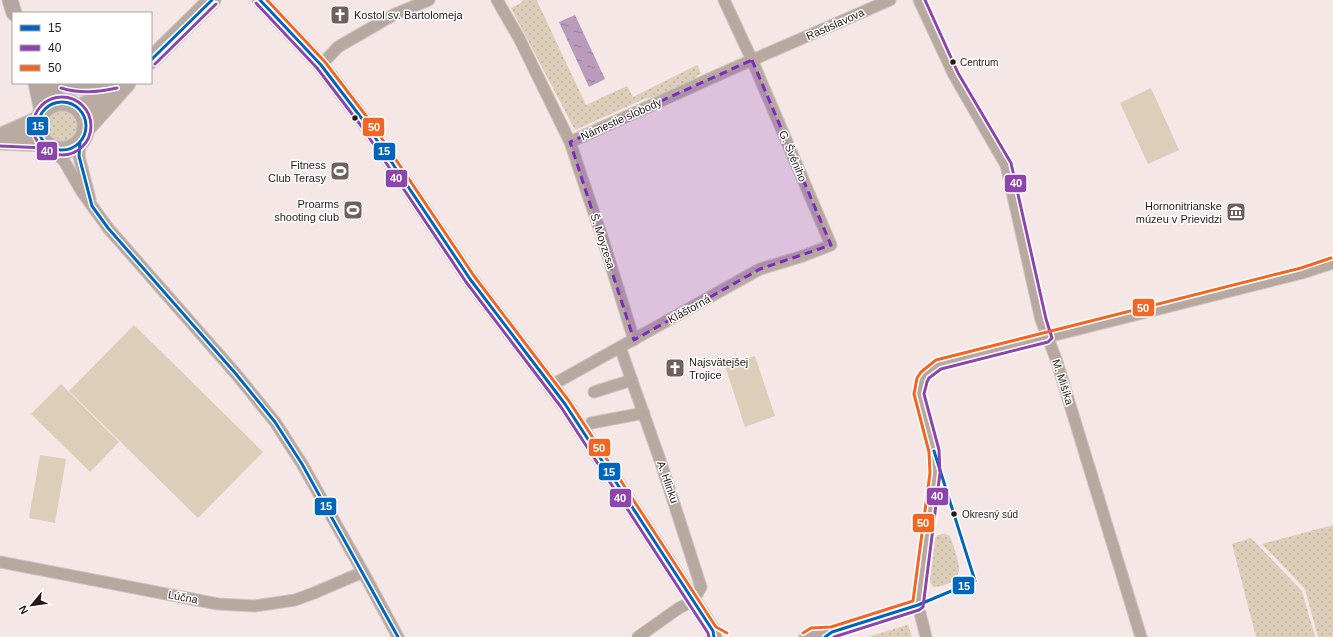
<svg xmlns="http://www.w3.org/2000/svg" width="1333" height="637" font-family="Helvetica,sans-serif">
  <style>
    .grass { fill: url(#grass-dots) }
    .garden { fill: #dcceb8 }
    .water { fill: url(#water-ripples) }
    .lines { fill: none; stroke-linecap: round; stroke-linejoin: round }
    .street-casing { stroke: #cec3c2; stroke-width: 13 }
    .secondary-casing { stroke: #cec3c2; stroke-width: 17 }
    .primary-casing { stroke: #cec3c2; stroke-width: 19 }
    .street { stroke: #b7a8a0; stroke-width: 11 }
    .secondary { stroke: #b5a69e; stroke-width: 15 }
    .primary { stroke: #b9aba2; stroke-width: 17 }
    .bus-1-casing { stroke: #fff; stroke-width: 6 }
    .bus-2-casing { stroke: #fff; stroke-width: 6 }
    .bus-3-casing { stroke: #fff; stroke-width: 6 }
    .bus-1 { stroke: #0065bd; stroke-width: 3 }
    .bus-2 { stroke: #8e44ad; stroke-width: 3 }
    .bus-3 { stroke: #f26522; stroke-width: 3 }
    .marked { fill: #7b2cbf; fill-opacity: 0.2; stroke: #7b2cbf; stroke-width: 3; stroke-dasharray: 8 5; stroke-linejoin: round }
    .bus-dot { fill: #241918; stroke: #fff; stroke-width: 1.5 }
    .labels { text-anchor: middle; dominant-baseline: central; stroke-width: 3; stroke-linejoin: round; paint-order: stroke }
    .bus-label { font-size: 10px; fill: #241918; stroke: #fff; text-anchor: start }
    .poi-label { font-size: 11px; fill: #241918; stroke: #fff; text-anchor: end }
    .street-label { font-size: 11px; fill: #241918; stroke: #fff }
    .line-badge { stroke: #fff; stroke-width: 1.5 }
    .badge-label { font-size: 11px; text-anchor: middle; font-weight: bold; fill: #fff }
  </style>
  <defs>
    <pattern id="grass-dots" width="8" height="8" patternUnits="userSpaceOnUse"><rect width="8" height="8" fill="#dcceb8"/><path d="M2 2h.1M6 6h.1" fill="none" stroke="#bdb09d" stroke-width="1.8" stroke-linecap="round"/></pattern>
    <pattern id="water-ripples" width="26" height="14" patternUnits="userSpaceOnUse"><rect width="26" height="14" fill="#ba9bbc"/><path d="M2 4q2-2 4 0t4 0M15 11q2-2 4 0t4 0" fill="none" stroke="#977e98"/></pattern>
  </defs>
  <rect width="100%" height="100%" fill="#f5e7e5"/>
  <path class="grass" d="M523 0H538L537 1 586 105 627 86 633 97 697 65 701 73 680 90 644 99 575 130 511 8 521 3Z
    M45 126a16 16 0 1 1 32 0a16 16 0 1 1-32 0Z
    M1333 525V637H1318L1305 589 1262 544Z
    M945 534 950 536C953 544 959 562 959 569 958 582 943 587 933 587L930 581 935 538 938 535Z
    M1251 538 1302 591 1315 637H1256L1232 544Z
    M908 625 912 637H867Z"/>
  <path class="garden" d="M1151 88 1179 150 1148 164 1120 103Z
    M134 325 263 452 198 518 69 391Z
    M755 356 775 416 745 427 725 366Z
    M61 384 119 442 90 472 31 414Z
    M40 455 66 459 55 523 29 518Z"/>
  <path class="water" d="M575 15 605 79 589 87 559 22Z"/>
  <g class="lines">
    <defs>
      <path id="street" d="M497 0 519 38 570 142 727 71 890 0
        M919 0 954 75 1006 165 1041 320 1056 359 1141 637
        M321 65 338 47 395 14 429 0
        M80 142 79 156 90 199
        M570 142 603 240 634 340
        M51 148 64 161 82 192 108 228 236 374 275 422 302 464 363 572 398 637
        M620 347 661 463 701 587 693 601 679 608 638 637
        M552 385 760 269 803 256 831 245 752 60 724 0
        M594 392 632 380
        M591 423 644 413
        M0 562 218 604 255 606 295 600 314 593 363 572
        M805 637 812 633 832 632 918 605
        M926 637 918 605 935 473 934 451 919 394 922 380 925 375 939 364 1302 273 1333 263"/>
      <path id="secondary" d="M10 0 14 13
        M260 0 321 65 366 124 470 279 565 404 713 631 714 637
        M36 83 42 111
        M44 83 61 102
        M63 83C82 90 96 87 116 83"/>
      <path id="primary" d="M151 60 212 0
        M38 126a24 24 0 1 1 48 0a24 24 0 1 1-48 0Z
        M78 108 115 92
        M85 130 127 83
        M0 137 38 120
        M0 141 45 143"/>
    </defs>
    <use href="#street" class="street-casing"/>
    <use href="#secondary" class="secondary-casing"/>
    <use href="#primary" class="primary-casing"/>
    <use href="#street" class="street"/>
    <use href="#secondary" class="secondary"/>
    <use href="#primary" class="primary"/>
    <defs>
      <path id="bus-1" d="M260 0 321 65 366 124 470 279 565 404 713 631 714 637
        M151 60 212 0
        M38 126a24 24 0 1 1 48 0a24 24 0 1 1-48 0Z
        M80 142 79 156 92 206 108 228 236 374 275 422 302 464 398 637
        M825 637 832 632 918 605 975 581 934 451"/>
      <path id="bus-2" d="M256 3 317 68 362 127 466 282 561 407 708 633 709 637
        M155 64 216 4
        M61 88C81 94 98 92 117 88
        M33 126a29 29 0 1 1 58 0a29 29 0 1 1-58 0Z
        M0 146 45 148
        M834 637 919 610 923 607 940 473 939 450 924 394 927 382 929 378 941 369 1048 342 1052 338 1046 319 1011 163 958 73 925 0"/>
      <path id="bus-3" d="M267 0 325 62 370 121 474 276 569 401 716 627 727 633
        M803 633 811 628 831 627 913 601 930 473 929 452 914 394 917 378 921 372 936 360 1301 268 1331 258"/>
    </defs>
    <use href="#bus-1" class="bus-1-casing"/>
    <use href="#bus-2" class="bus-2-casing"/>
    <use href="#bus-3" class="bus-3-casing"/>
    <use href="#bus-1" class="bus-1"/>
    <use href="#bus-2" class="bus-2"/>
    <use href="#bus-3" class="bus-3"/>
  </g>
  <path class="marked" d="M752 60 831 245 760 269 634 340 570 142Z"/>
  <defs>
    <symbol id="church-square" viewBox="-11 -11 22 22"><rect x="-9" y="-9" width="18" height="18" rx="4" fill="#6d6160" stroke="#fff"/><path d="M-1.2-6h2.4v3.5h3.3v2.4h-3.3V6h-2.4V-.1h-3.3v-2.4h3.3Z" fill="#fff"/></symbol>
    <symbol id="stadium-square" viewBox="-11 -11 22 22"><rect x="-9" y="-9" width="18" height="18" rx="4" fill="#6d6160" stroke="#fff"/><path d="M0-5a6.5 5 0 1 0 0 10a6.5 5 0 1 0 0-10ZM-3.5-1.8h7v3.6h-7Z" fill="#fff"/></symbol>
    <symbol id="museum-square" viewBox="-11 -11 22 22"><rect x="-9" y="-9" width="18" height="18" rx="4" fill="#6d6160" stroke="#fff"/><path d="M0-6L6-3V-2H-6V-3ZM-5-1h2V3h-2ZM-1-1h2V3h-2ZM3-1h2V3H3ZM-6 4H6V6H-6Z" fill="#fff"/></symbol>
  </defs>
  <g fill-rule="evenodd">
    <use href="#church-square" x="329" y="4" width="22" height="22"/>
    <use href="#stadium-square" x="329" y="160" width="22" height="22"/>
    <use href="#stadium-square" x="342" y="199" width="22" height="22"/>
    <use href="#museum-square" x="1225" y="201" width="22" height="22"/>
    <use href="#church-square" x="664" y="357" width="22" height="22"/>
  </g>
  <g class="bus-dot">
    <circle cx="953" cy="62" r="3.5"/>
    <circle cx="355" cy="118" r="3.5"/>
    <circle cx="954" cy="514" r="3.5"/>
  </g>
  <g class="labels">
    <g class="bus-label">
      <text x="960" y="62">Centrum</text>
      <text x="962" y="514">Okresný súd</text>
    </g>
    <g class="poi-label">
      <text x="354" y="15" text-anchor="start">Kostol sv. Bartolomeja</text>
      <text x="326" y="165">Fitness<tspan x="326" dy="13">Club Terasy</tspan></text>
      <text x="339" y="204">Proarms<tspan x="339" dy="13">shooting club</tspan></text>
      <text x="1222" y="206">Hornonitrianske<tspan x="1222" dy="13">múzeu v Prievidzi</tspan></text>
      <text x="689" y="362" text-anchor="start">Najsvätejšej<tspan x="689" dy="13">Trojice</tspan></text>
    </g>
    <g class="street-label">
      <text transform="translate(835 24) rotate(-24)">Rastislavova</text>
      <text transform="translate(621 119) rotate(-24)">Námestie slobody</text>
      <text transform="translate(793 156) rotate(67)">G. Švéniho</text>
      <text transform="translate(603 241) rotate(72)">Š. Moyzesa</text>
      <text transform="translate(689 309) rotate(-29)">Kláštorná</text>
      <text transform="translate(1063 382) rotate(72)">M. Mišíka</text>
      <text transform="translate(668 482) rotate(71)">A. Hlinku</text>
      <text transform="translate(183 597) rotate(11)">Lúčna</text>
    </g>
  </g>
  <g class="line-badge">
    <rect x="26" y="116" width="23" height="20" rx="4" fill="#0065bd"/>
    <rect x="362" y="117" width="23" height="20" rx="4" fill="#f26522"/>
    <rect x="36" y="141" width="22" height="20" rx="4" fill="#8e44ad"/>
    <rect x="373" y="142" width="23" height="19" rx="4" fill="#0065bd"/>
    <rect x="385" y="169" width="23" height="19" rx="4" fill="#8e44ad"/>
    <rect x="1004" y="174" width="23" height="19" rx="4" fill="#8e44ad"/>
    <rect x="1132" y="298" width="23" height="19" rx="4" fill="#f26522"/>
    <rect x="588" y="438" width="23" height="19" rx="4" fill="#f26522"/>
    <rect x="598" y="462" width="23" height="19" rx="4" fill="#0065bd"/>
    <rect x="926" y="487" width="23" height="19" rx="4" fill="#8e44ad"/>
    <rect x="609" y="488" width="23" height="20" rx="4" fill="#8e44ad"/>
    <rect x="314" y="497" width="23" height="19" rx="4" fill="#0065bd"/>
    <rect x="912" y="513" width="23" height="20" rx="4" fill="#f26522"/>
    <rect x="952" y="576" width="23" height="19" rx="4" fill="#0065bd"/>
  </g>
  <g class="badge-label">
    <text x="38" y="130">15</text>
    <text x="374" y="131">50</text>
    <text x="47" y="155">40</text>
    <text x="384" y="155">15</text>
    <text x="396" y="182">40</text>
    <text x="1016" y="187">40</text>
    <text x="1143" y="312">50</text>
    <text x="599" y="452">50</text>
    <text x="609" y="476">15</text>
    <text x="937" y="500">40</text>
    <text x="620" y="502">40</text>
    <text x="326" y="510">15</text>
    <text x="923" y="527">50</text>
    <text x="964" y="590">15</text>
  </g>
  <rect x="12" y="12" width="140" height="72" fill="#ffffff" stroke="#a7a3a3"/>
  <rect x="20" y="25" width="20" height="6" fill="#0065bd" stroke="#a7a3a3"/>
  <text x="48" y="32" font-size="12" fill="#241918">15</text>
  <rect x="20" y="45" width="20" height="6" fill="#8e44ad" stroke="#a7a3a3"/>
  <text x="48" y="52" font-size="12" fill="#241918">40</text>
  <rect x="20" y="65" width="20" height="6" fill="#f26522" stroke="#a7a3a3"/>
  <text x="48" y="72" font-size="12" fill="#241918">50</text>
  <g transform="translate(32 605) rotate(241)" stroke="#ffffff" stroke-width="3" paint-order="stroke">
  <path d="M0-3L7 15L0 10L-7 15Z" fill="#241918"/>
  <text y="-6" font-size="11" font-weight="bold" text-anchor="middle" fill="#241918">N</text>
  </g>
</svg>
